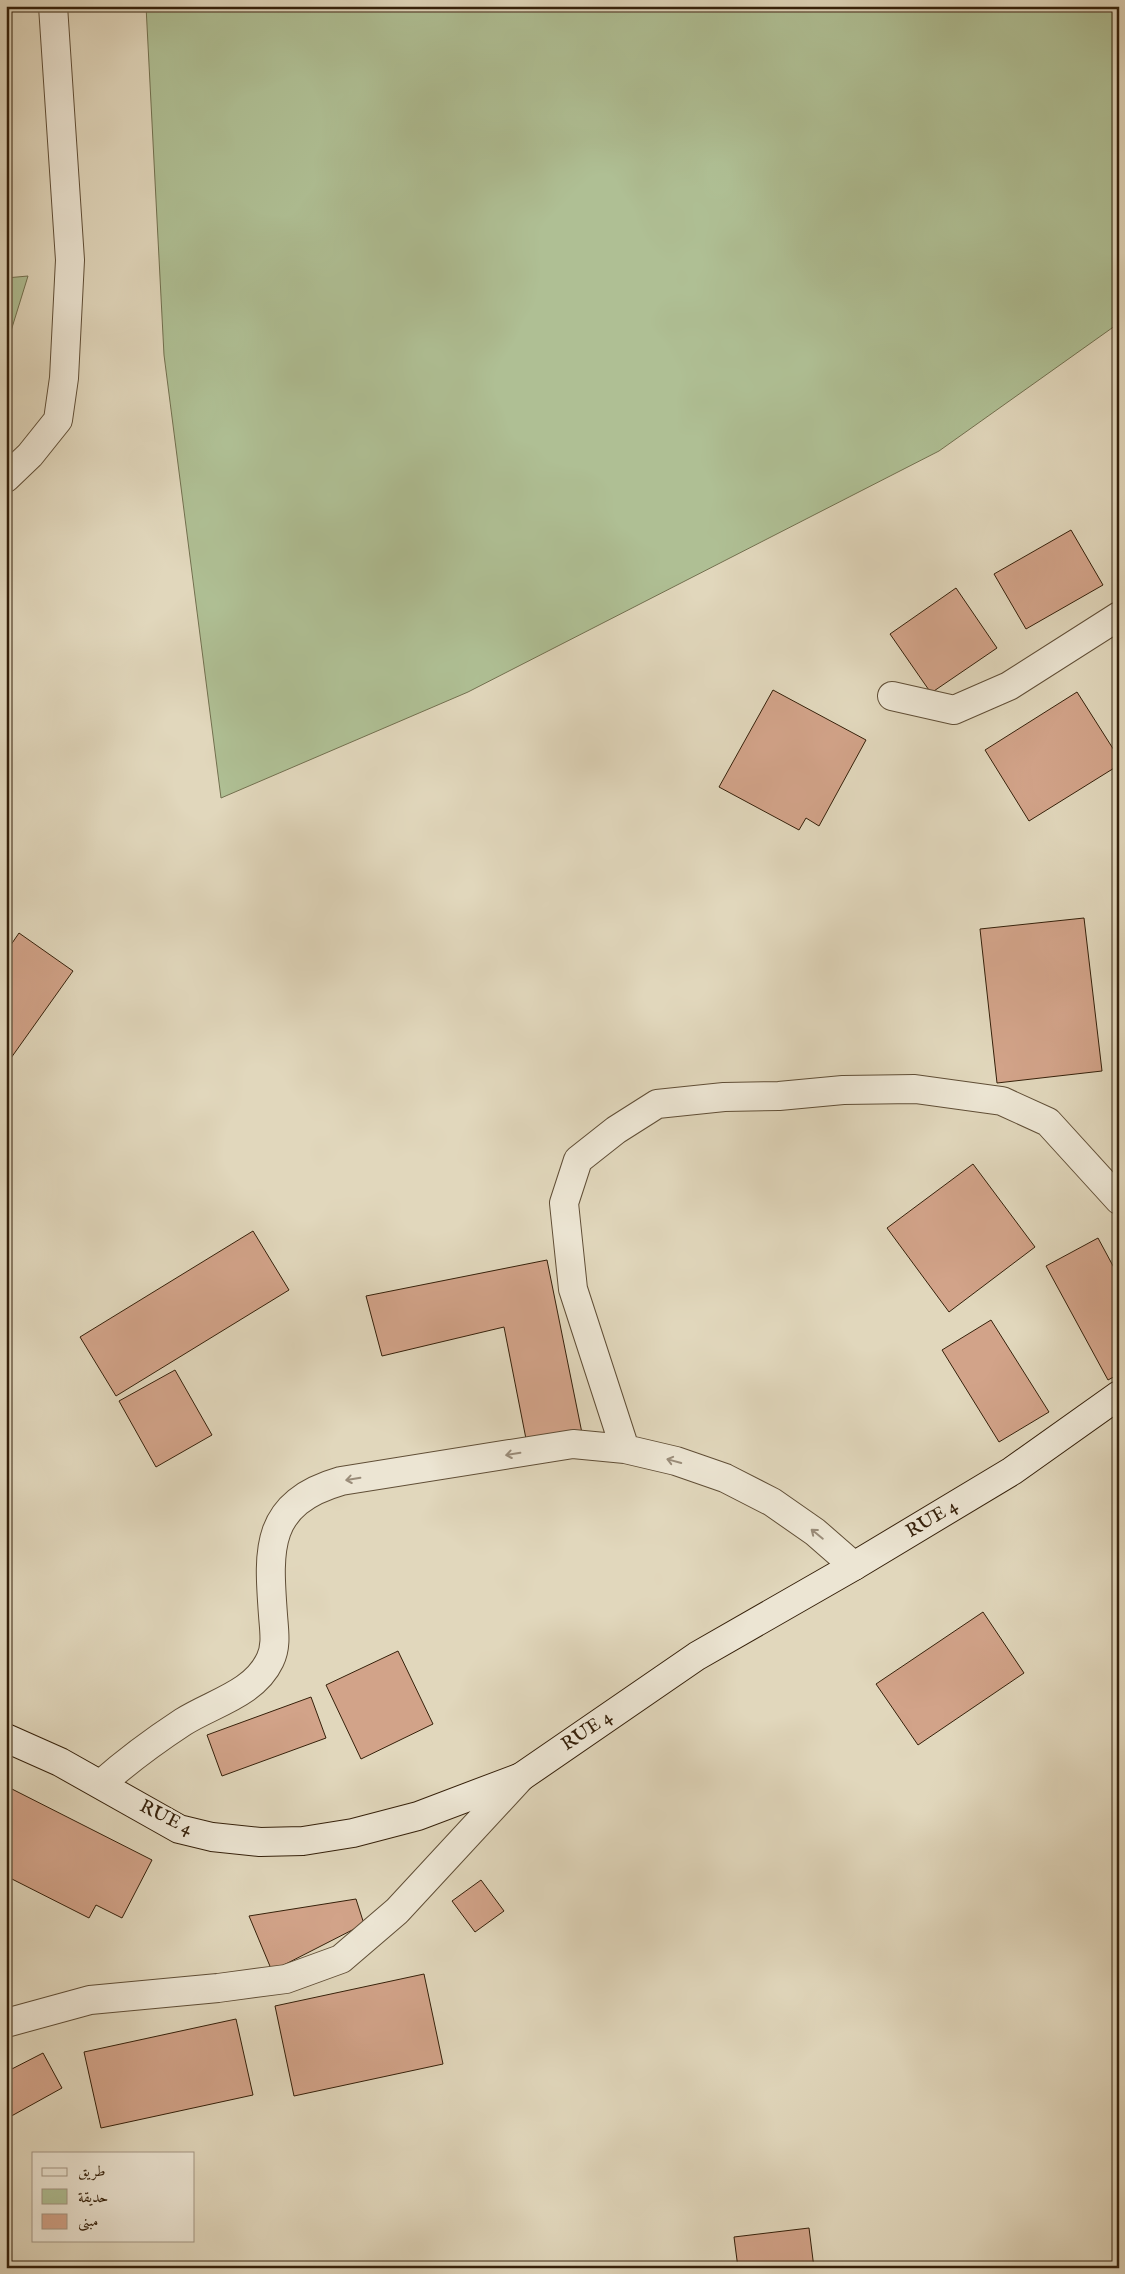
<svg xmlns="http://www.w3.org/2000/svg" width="1125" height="2274" font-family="'IM FELL English',Amiri,serif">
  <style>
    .green { fill: #afbf94; stroke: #72704f }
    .building { fill: #d2a389; stroke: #35200a }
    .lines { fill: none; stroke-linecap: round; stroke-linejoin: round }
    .street-casing { stroke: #604e36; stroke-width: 30 }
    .secondary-casing { stroke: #35200a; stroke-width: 30 }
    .street { stroke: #ece5d3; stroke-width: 28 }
    .secondary { stroke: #ece5d3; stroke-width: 28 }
    .oneway { stroke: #9a8c79 }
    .labels { text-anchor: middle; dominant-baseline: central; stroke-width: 5; stroke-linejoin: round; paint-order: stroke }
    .street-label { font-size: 19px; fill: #35200a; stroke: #ece5d3 }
  </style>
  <rect width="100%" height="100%" fill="#e1d7bc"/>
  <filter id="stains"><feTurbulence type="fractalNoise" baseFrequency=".004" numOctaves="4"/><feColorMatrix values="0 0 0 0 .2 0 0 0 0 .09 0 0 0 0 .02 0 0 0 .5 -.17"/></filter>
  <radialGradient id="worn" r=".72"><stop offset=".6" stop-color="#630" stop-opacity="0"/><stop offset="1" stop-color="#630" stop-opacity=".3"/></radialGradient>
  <path class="green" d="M146 6H1119V323L939 451 468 692 221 798 164 355Z
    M28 276 6 347V278Z"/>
  <path class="building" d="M1071 530 1103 585 1026 629 994 574Z
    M956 588 997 648 931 693 890 634Z
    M773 690 866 740 819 826 806 818 799 830 719 787Z
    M1077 692 1119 758V765L1029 821 985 750Z
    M1084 918 1102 1071 997 1083 980 929Z
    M19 933 73 971 6 1065V952Z
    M973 1164 1035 1247 949 1312 887 1228Z
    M253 1231 289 1290 116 1396 80 1337Z
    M1098 1238 1119 1277V1374L1108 1380 1046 1266Z
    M547 1260 583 1438 528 1449 504 1327 382 1356 366 1296Z
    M991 1320 1049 1412 999 1442 942 1350Z
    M175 1370 212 1435 156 1467 119 1401Z
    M983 1612 1024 1673 918 1745 876 1684Z
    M398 1651 433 1724 361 1759 326 1685Z
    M311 1697 326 1738 222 1776 207 1735Z
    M6 1786 152 1860 122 1918 96 1905 89 1918 6 1876Z
    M481 1880 504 1911 475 1932 452 1901Z
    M356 1899 364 1924 272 1971 249 1916Z
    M424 1974 443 2064 294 2096 275 2006Z
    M236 2019 253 2095 101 2128 84 2052Z
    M43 2053 62 2088 6 2119V2072Z
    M809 2228 814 2268H738L734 2237Z"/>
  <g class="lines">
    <defs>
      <path id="street" d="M6 478 30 455 58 420 64 378 70 260 53 6
        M892 696 954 710 1009 686 1119 616
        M625 1449 573 1289 564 1203 578 1160 616 1130 657 1104 724 1097 779 1096 843 1090 915 1089 1002 1101 1048 1122 1119 1200
        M101 1784C127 1761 154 1741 183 1722 213 1703 254 1694 270 1660 277 1646 274 1630 273 1615 268 1548 265 1503 341 1481L573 1444 625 1449 676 1461 725 1478 772 1502 815 1532 854 1566
        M6 2023 90 2000 218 1988 286 1979 341 1959 397 1911 521 1777"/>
      <path id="secondary" d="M6 1738 60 1762 179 1829 212 1837 260 1842 303 1841 353 1833 418 1816 521 1777 697 1656 854 1566 1012 1471 1119 1395"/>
    </defs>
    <use href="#street" class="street-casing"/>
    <use href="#secondary" class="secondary-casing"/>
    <use href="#street" class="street"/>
    <use href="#secondary" class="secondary"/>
  </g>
  <defs><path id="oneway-shaft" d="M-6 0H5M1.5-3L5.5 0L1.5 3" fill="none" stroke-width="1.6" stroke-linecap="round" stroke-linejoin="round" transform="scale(1.25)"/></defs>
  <g class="oneway">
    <use href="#oneway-shaft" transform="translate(513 1454) rotate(171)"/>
    <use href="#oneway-shaft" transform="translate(674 1461) rotate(-165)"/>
    <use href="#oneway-shaft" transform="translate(353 1479) rotate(171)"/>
    <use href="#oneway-shaft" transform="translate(817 1534) rotate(-141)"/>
  </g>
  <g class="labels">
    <g class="street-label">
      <text transform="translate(932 1519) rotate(-31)">RUE 4</text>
      <text transform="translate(587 1731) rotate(-34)">RUE 4</text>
      <text transform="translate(166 1818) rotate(26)">RUE 4</text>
    </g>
  </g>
  <rect width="1125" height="2274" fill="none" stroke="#e1d7bc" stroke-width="25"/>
  <rect x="8" y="8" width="1110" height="2259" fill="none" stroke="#35200a" stroke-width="2.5"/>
  <rect x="12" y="12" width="1100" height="2249" fill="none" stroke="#35200a"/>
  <rect x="32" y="2152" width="162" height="90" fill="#ece5d3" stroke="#a39683"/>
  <rect x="42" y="2168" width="25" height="8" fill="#ece5d3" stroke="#a39683"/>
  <text x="78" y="2176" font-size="15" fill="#35200a">طريق</text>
  <rect x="42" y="2189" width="25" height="15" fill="#afbf94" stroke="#a39683"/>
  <text x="78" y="2202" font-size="15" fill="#35200a">حديقة</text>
  <rect x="42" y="2214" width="25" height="15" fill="#d2a389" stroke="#a39683"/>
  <text x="78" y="2226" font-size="15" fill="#35200a">مبنى</text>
  <rect width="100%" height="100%" filter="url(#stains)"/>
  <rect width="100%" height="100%" fill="url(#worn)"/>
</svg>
